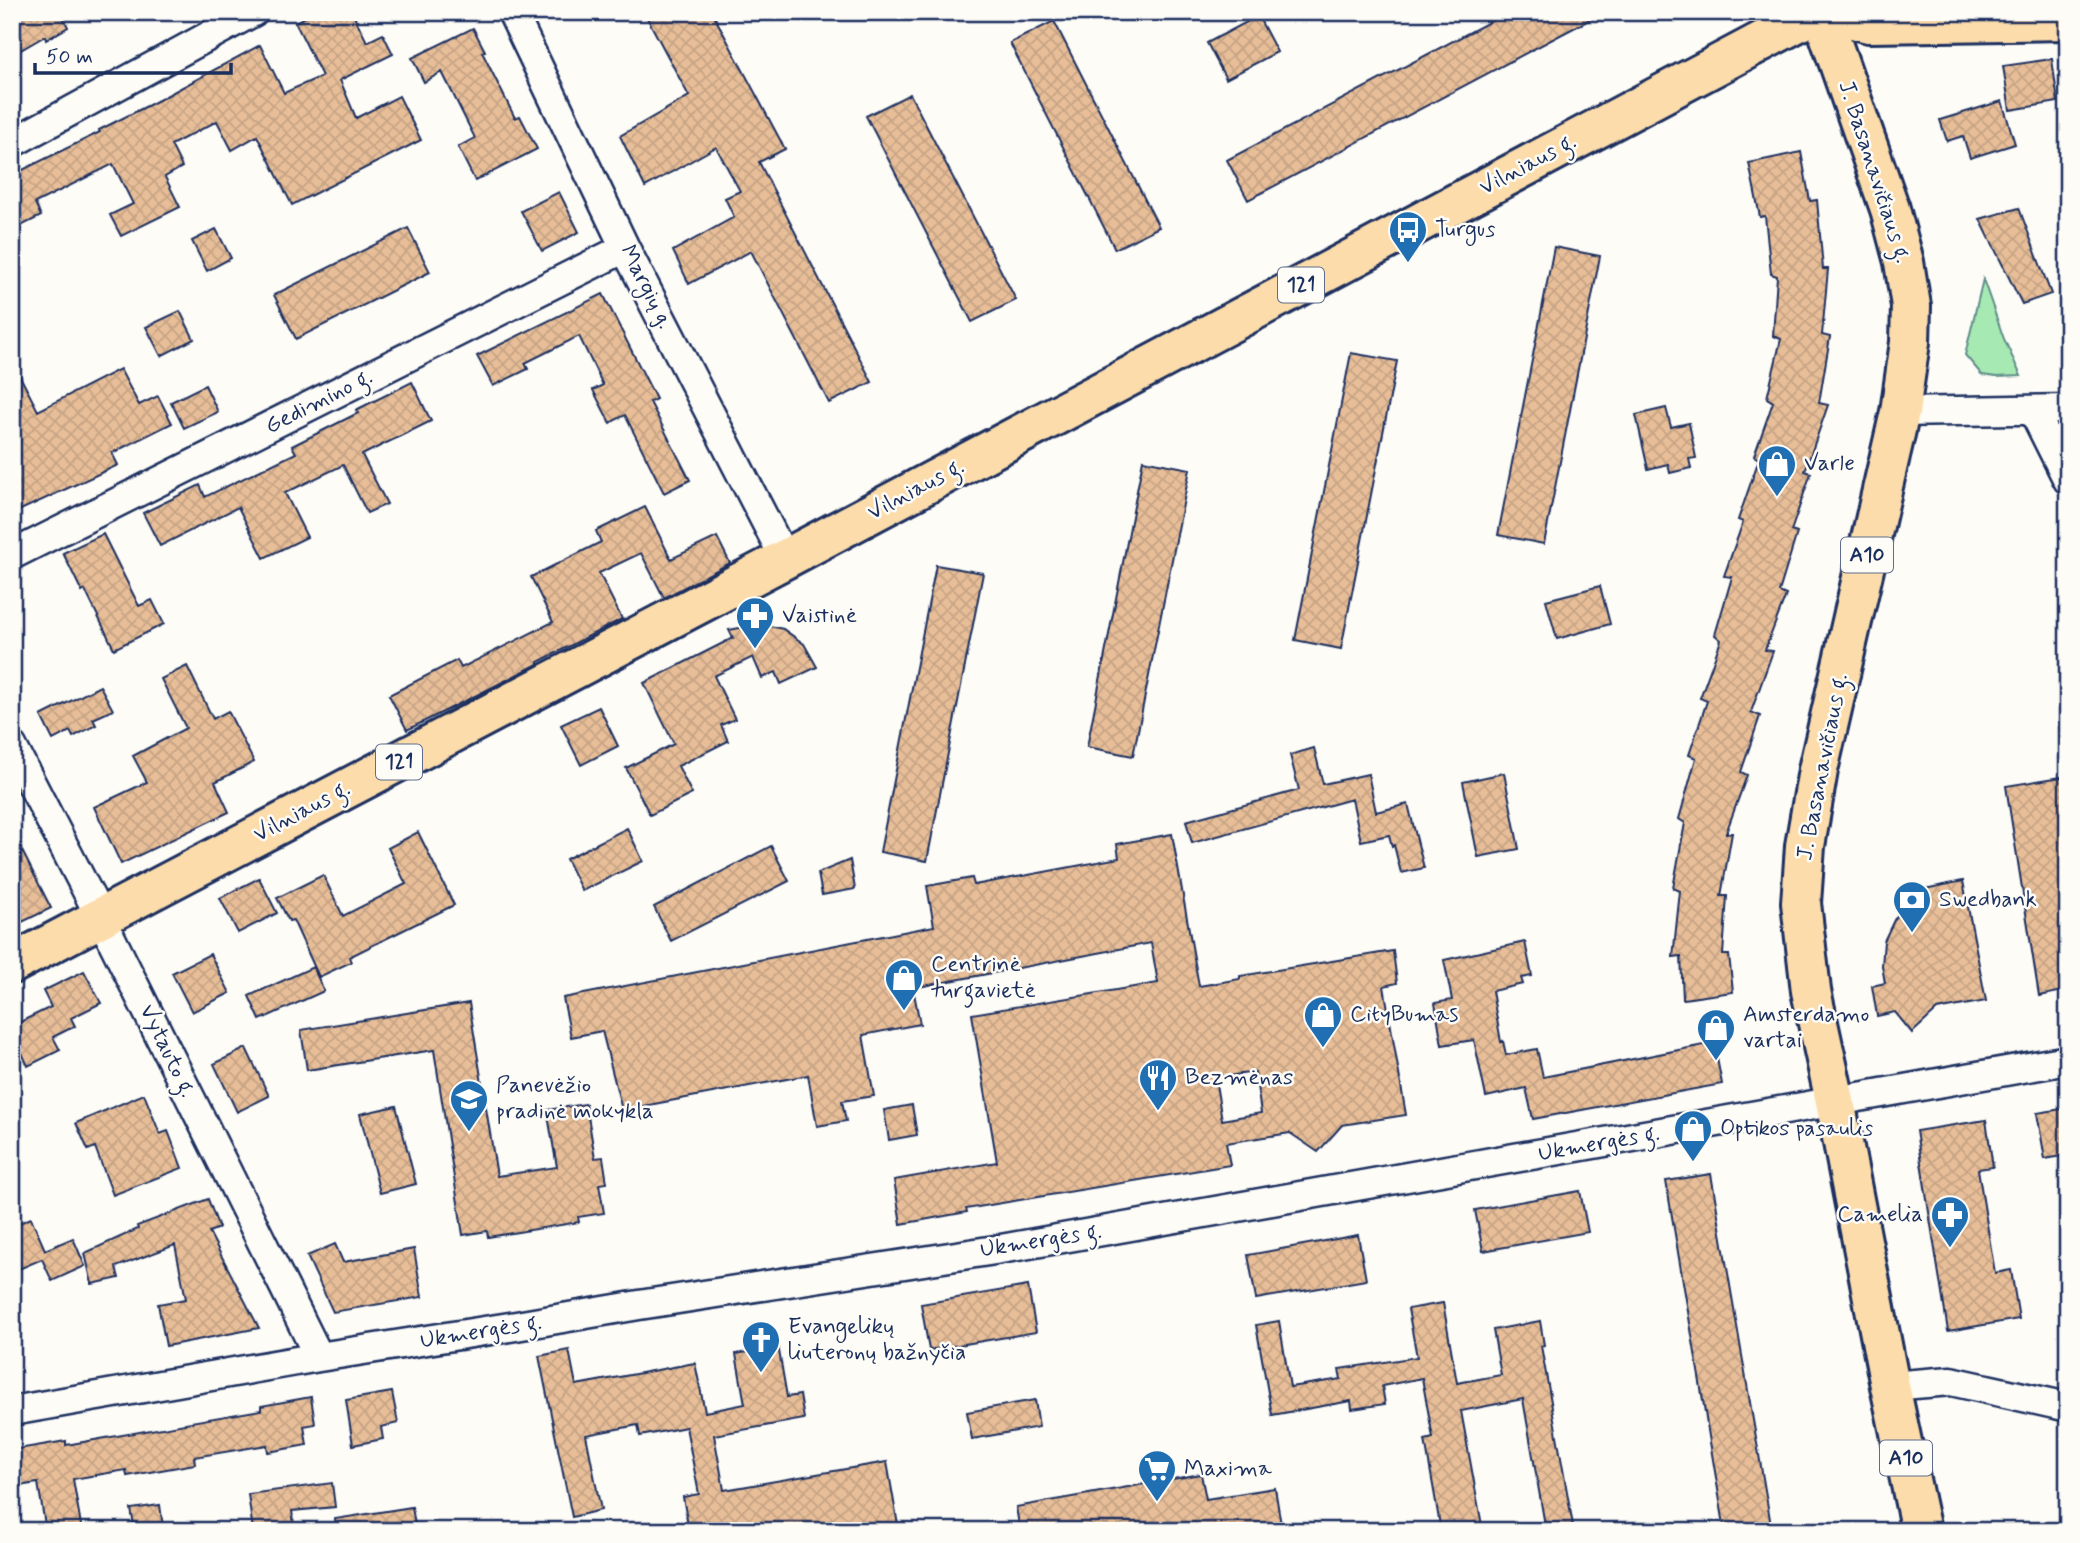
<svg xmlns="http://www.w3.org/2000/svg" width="2080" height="1543" font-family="Mynerve,sans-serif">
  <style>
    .grass { fill: #a6e9b3; stroke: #608c88; stroke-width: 2 }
    .building { fill: url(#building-cross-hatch); stroke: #1b2f5e; stroke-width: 2; fill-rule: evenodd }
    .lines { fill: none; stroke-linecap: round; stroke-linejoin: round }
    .street-casing { stroke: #1b2f5e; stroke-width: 33 }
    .primary-casing { stroke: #1b2f5e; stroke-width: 44 }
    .highway-casing { stroke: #1b2f5e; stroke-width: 44 }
    .street { stroke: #fdfcf7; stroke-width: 28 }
    .primary { stroke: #fcdcab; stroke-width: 38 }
    .highway { stroke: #fcdcab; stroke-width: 38 }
    .labels { text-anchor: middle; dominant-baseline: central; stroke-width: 5; stroke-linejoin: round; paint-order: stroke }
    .shield { fill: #fdfcf7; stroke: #5f6c8c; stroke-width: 2 }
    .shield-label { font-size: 21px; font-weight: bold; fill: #1b2f5e }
    .street-label { font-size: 23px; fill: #1b2f5e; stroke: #fdfcf7 }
    .poi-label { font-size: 23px; fill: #1b2f5e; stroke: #fdfcf7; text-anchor: start }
  </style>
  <defs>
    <pattern id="building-cross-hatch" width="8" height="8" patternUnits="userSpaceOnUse" patternTransform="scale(1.75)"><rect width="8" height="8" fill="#e8be98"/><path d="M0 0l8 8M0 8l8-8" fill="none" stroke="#c6a485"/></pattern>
  </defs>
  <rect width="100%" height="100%" fill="#fdfcf7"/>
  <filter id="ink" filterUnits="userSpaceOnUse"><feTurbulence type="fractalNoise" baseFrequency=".0143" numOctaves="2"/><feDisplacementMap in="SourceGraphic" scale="14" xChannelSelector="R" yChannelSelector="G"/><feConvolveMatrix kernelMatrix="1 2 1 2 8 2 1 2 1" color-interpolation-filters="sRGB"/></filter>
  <g filter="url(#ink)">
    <path class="grass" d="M1983 279 2004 339 2021 376 1996 377 1982 375 1965 355Z"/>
    <path class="building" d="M12 12H61L68 27 46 40 45 36 12 55Z
      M316 12H352L367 42 383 34 393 54 340 80 356 118 399 96 421 140 292 205 257 136 232 150 217 121 171 145 182 167 165 177 180 207 121 236 110 215 133 204 113 164 35 203 41 216 21 226 12 208V175L100 132 99 130 153 103 260 45 284 93 322 76 295 22Z
      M644 12H712L785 149 759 162 872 382 829 403 751 251 689 284 673 251 734 217 725 198 740 191 716 147 645 187 620 136 689 96Z
      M1508 12H1604L1248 200 1227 160Z
      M1258 16 1277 52 1226 79 1207 43Z
      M1054 21 1159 227 1115 249 1010 43Z
      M473 28 485 51 482 52 515 118 520 116 537 149 475 181 458 147 475 138 442 72 424 82 412 58Z
      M2052 59 2058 102 2010 110 2003 66Z
      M910 94 1016 300 972 322 866 116Z
      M2002 101 2015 144 1970 158 1963 136 1947 141 1940 120Z
      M1801 152 1810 201 1817 200 1823 269H1828L1822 335 1830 337 1819 403 1828 405 1805 471 1811 473 1791 531 1797 533 1779 592 1786 595 1765 650 1773 651 1751 712 1760 716 1741 772 1747 775 1726 833H1732L1721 896H1727L1723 955H1729L1733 992 1683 999 1681 956 1673 957 1680 891 1673 888 1685 823 1679 819 1696 758 1689 755 1707 701 1700 698 1721 640 1715 635 1732 577 1724 576 1743 522 1738 520 1759 459 1754 456 1773 402 1767 398 1781 339 1773 336 1777 276 1771 274 1765 216 1760 217 1749 163Z
      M559 192 579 232 542 251 521 211Z
      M2019 208 2051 294 2022 304 1980 219Z
      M408 228 430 272 296 339 274 295Z
      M216 229 231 258 207 271 192 241Z
      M1554 247 1600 256 1544 544 1498 535Z
      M603 294 656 399 650 402 690 480 664 493 625 415 610 423 593 390 603 385 579 336 525 363 528 369 493 386 477 356Z
      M180 311 194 339 161 356 146 327Z
      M1351 353 1397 361 1341 649 1295 640Z
      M12 361 38 411 120 369 139 405 158 396 172 423 112 453 118 465 12 514Z
      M412 382 431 421 362 455 387 504 367 513 343 465 285 493 307 537 264 558 238 507 160 546 143 513 200 485 205 497 296 453 292 446 358 413 356 410Z
      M205 385 218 412 184 428 171 402Z
      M1666 408 1671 427 1689 423 1696 458 1689 459 1691 468 1670 473 1668 464 1648 469 1636 415Z
      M1143 460 1190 469 1133 756 1087 747Z
      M645 507 671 559 717 537 730 563 664 598 641 553 599 573 622 619 538 662V664L487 690 407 730 389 695 457 660 461 668 553 622 531 577 601 542 596 531Z
      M103 534 139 606 152 600 164 624 114 649 85 590 82 592 63 553Z
      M936 565 983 573 927 861 880 852Z
      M1600 586 1610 624 1557 639 1546 600Z
      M761 624 783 629 804 644 817 667 781 684 776 672 762 678 753 657 714 676 735 719 721 725 728 741 678 766 692 794 650 815 626 768 674 744 644 683 733 638 729 630Z
      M187 666 213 719 228 711 254 762 215 782 229 812 121 864 94 807 147 782 133 756 186 728 161 679Z
      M100 686 113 710 93 719 96 725 73 737 70 731 53 740 41 716Z
      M599 707 618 746 581 765 561 725Z
      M1314 748 1323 784 1368 774 1376 812 1408 804 1424 868 1401 873 1394 845 1392 846 1389 835 1361 841 1352 799 1192 843 1186 821 1299 790 1290 755Z
      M1504 773 1519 849 1478 857 1463 782Z
      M2068 776V990L2039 996 2006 786Z
      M627 828 643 861 582 891 566 859Z
      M12 831 51 908 12 927Z
      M418 832 454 905 349 957 351 962 319 977 293 920 289 921 277 898 323 875 343 916 406 884 388 848Z
      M1172 834 1199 986 1240 979V976L1393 951 1397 983 1384 986 1406 1115 1342 1125 1318 1152 1290 1133 1226 1143 1230 1165 966 1209 967 1212 901 1224 894 1180 997 1162 972 1014 1158 983 1151 943 913 988 920 1024 863 1035 874 1096 842 1101 846 1121 817 1126 808 1075 622 1110 602 1031 571 1037 563 998 934 926 927 886 972 878 974 885 1119 858 1117 844ZM1255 1072 1261 1113 1222 1120 1215 1078Z
      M771 846 789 881 671 941 654 907Z
      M850 860 855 889 822 895 818 873Z
      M259 878 277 913 238 933 220 898Z
      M1963 881 1986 1001 1937 1010 1912 1033 1895 1012 1877 1016 1872 986 1885 983 1882 966 1884 941 1894 920 1905 905 1916 896 1915 891Z
      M1525 942 1532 976 1521 978 1523 984 1492 991 1501 1042 1503 1041 1506 1055 1537 1049 1543 1077 1714 1043 1722 1084 1533 1119 1526 1088 1486 1097 1474 1040 1442 1045 1435 1003 1452 1000 1444 960Z
      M210 954 230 993 192 1012 172 973Z
      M313 967 324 991 260 1020 249 996Z
      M84 971 101 1003 71 1018 75 1026 53 1037 60 1050 28 1066 22 1053 19 1054 18 1052 12 1054V1026L51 1007 43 991Z
      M469 1003 497 1176 557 1167 547 1110 586 1104 595 1158 603 1157 607 1183 599 1184 604 1213 578 1217 579 1222 488 1237 487 1231 463 1235 434 1050 307 1070 301 1030Z
      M246 1048 269 1096 237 1112 214 1064Z
      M144 1094 160 1134 168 1131 182 1168 113 1195 95 1147 88 1150 76 1123Z
      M912 1105 917 1135 889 1140 884 1110Z
      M396 1106 416 1184 380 1193 360 1114Z
      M2068 1108V1155L2045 1159 2037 1113Z
      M1986 1120 1993 1167 1978 1169 1995 1273 2011 1270 2019 1319 1948 1331 1916 1131Z
      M1711 1174 1772 1531H1725L1666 1181Z
      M1580 1191 1588 1232 1483 1251 1475 1210Z
      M208 1199 219 1228 209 1232 259 1328 166 1346 158 1304 186 1299 175 1245 116 1267 119 1278 92 1284 85 1253 138 1229 137 1226Z
      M31 1218 45 1250 73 1238 85 1266 52 1281 42 1259 12 1272V1226Z
      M1358 1235 1366 1280 1256 1299 1248 1255Z
      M335 1244 343 1262 414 1249 422 1297 333 1312 307 1256Z
      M1028 1286 1036 1332 929 1350 921 1304Z
      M1443 1303 1457 1383 1501 1375 1493 1330 1540 1321 1544 1345 1541 1346 1574 1531H1546L1523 1399 1461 1411 1483 1531H1441L1425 1440 1433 1438 1422 1378 1382 1386 1385 1404 1352 1409 1351 1401 1272 1415 1256 1325 1279 1321 1290 1387 1341 1379 1339 1369 1417 1357 1408 1309Z
      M778 1345 787 1397 800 1395 804 1419 714 1435 724 1490 887 1462 899 1531H689L683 1497 699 1494 686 1427 640 1436 638 1425 586 1435 601 1510 572 1517 539 1356 569 1350 576 1385 695 1363 705 1412 745 1404 736 1354 748 1352 747 1349Z
      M392 1392 398 1423 381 1427 383 1439 353 1445 346 1400Z
      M311 1397 315 1424 304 1426 307 1445 268 1452 267 1445 194 1457 195 1464 127 1476 126 1470 73 1479 82 1531H46L38 1483 18 1486 12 1450 66 1441V1445L185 1424V1423L261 1410V1406Z
      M1035 1400 1039 1427 972 1439 967 1412Z
      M1201 1474 1206 1499 1275 1488 1282 1531H1020L1016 1507Z
      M332 1483 335 1507 292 1511 295 1531H253L248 1494Z
      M160 1505 163 1527 135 1531 131 1509Z
      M412 1507 416 1531H336L335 1519Z"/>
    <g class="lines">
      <defs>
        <path id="street" d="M512 12 625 248 785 559
          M12 143 253 12
          M2033 410 2068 480
          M1900 412 2068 409
          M12 555 625 248
          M12 746 101 918 319 1357
          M1890 1386 1951 1381 2068 1407
          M12 1411 319 1357 516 1326 639 1305 995 1250 2068 1060"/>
        <path id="primary" d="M12 964 785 559 1817 12"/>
        <path id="highway" d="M1821 12 1890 209 1904 262 1911 306 1910 342 1900 412 1818 770 1805 846 1801 903 1811 991 1835 1101 1890 1386 1921 1531
          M1826 12 1869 23 2068 20"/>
      </defs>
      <use href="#street" class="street-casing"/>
      <use href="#primary" class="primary-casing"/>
      <use href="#highway" class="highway-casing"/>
      <use href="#street" class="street"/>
      <use href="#primary" class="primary"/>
      <use href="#highway" class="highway"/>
    </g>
  </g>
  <defs>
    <symbol id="bus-pin" viewBox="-11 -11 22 30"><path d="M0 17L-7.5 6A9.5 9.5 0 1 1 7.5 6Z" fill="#1f6fb2" stroke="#fdfcf7"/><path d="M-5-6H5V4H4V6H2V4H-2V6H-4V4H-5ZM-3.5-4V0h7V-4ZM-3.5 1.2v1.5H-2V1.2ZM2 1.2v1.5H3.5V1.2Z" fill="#fff"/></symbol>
    <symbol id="shop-pin" viewBox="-11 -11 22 30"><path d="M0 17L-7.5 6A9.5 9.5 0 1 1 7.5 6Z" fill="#1f6fb2" stroke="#fdfcf7"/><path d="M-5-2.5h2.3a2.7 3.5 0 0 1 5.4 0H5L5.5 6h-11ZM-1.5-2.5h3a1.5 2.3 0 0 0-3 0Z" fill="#fff"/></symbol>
    <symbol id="pharmacy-pin" viewBox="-11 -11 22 30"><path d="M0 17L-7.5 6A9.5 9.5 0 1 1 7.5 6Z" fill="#1f6fb2" stroke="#fdfcf7"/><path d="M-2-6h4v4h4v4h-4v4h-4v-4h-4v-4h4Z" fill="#fff"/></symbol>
    <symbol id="bank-pin" viewBox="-11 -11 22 30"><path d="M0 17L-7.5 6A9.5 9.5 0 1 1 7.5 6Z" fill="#1f6fb2" stroke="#fdfcf7"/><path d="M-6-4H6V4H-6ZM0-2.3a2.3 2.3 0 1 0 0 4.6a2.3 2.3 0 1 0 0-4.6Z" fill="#fff"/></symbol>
    <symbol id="restaurant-pin" viewBox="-11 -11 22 30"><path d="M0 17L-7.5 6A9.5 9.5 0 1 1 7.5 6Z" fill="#1f6fb2" stroke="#fdfcf7"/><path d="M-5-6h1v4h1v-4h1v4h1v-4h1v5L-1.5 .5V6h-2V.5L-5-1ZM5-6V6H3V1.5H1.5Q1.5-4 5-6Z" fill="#fff"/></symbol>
    <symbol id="school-pin" viewBox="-11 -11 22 30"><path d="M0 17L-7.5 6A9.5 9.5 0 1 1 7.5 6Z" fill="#1f6fb2" stroke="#fdfcf7"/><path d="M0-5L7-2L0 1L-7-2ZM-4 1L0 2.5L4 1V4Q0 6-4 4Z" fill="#fff"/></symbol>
    <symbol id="church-pin" viewBox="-11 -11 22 30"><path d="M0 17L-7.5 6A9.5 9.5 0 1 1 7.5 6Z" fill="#1f6fb2" stroke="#fdfcf7"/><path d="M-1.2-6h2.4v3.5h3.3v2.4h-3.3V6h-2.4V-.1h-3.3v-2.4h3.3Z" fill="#fff"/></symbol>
    <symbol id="supermarket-pin" viewBox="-11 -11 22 30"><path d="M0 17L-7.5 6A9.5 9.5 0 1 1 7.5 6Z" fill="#1f6fb2" stroke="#fdfcf7"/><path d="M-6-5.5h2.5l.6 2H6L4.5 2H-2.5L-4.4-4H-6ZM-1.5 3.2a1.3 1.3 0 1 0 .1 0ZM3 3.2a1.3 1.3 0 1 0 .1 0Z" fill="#fff"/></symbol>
  </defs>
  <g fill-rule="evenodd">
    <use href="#bus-pin" x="1386" y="208" width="44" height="60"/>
    <use href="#shop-pin" x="1755" y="442" width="44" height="60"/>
    <use href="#pharmacy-pin" x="733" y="594" width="44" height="60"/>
    <use href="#bank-pin" x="1890" y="878" width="44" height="60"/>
    <use href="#shop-pin" x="882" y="956" width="44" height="60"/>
    <use href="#shop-pin" x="1301" y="993" width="44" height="60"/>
    <use href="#shop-pin" x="1694" y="1006" width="44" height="60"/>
    <use href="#restaurant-pin" x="1136" y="1056" width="44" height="60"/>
    <use href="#school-pin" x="447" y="1077" width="44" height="60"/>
    <use href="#shop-pin" x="1671" y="1107" width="44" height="60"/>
    <use href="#pharmacy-pin" x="1928" y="1193" width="44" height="60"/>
    <use href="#church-pin" x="739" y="1318" width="44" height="60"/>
    <use href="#supermarket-pin" x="1135" y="1447" width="44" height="60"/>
  </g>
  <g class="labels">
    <g class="shield">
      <rect x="1278" y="267.5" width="46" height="35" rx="5"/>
      <rect x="1841" y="537.5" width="52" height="35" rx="5"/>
      <rect x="376" y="744.5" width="46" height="35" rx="5"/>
      <rect x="1880" y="1440.5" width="52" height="35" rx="5"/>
    </g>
    <g class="shield-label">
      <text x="1301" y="285">121</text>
      <text x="1867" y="555">A10</text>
      <text x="399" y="762">121</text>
      <text x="1906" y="1458">A10</text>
    </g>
    <g class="street-label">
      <text transform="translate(1528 165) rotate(-28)">Vilniaus g.</text>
      <text transform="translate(1874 172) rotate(72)">J. Basanavičiaus g.</text>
      <text transform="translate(646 287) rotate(63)">Margių g.</text>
      <text transform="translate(319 402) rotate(-27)">Gedimino g.</text>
      <text transform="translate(916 490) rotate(-28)">Vilniaus g.</text>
      <text transform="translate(1823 767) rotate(-79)">J. Basanavičiaus g.</text>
      <text transform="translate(302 812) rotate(-28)">Vilniaus g.</text>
      <text transform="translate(167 1051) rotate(64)">Vytauto g.</text>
      <text transform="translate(1599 1144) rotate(-10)">Ukmergės g.</text>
      <text transform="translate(1041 1241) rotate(-9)">Ukmergės g.</text>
      <text transform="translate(481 1332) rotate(-9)">Ukmergės g.</text>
    </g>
    <g class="poi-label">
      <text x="1435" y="230">Turgus</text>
      <text x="1804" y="464">Varle</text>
      <text x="782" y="616">Vaistinė</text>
      <text x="1939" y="900">Swedbank</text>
      <text x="931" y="965">Centrinė<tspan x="931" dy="26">turgavietė</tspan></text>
      <text x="1350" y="1015">CityBumas</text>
      <text x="1743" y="1015">Amsterdamo<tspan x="1743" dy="26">vartai</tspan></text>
      <text x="1185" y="1078">Bezmėnas</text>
      <text x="496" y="1086">Panevėžio<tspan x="496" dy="26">pradinė mokykla</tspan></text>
      <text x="1720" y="1129">Optikos pasaulis</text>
      <text x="1923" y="1215" text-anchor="end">Camelia</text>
      <text x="788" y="1327">Evangelikų<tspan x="788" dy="26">liuteronų bažnyčia</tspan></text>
      <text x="1184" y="1469">Maxima</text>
    </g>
  </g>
  <rect width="2080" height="1543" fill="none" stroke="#fdfcf7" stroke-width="42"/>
  <rect x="21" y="21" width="2038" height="1501" fill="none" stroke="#1b2f5e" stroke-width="2.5" filter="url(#ink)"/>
  <path d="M35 63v10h196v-10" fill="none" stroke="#1b2f5e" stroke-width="3.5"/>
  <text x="46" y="63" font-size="21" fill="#1b2f5e" stroke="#fdfcf7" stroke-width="5" paint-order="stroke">50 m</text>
</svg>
